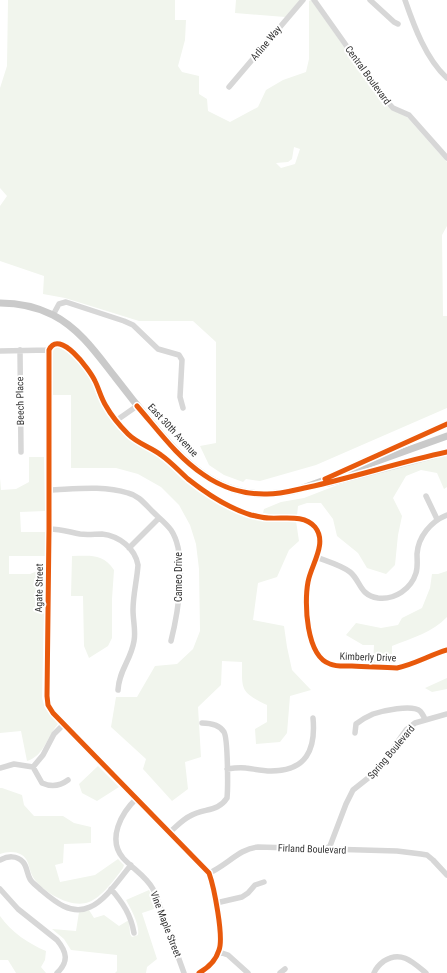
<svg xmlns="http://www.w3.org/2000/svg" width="447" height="973" font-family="'Roboto Condensed',sans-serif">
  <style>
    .green { fill: #f1f5ed; fill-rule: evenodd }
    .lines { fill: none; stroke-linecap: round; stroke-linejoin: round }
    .minor { stroke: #d7d7d7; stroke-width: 5.5 }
    .major { stroke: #cacaca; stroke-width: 7 }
    .cycleway-casing { stroke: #fff; stroke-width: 8 }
    .cycleway { stroke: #e8590c; stroke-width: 5 }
    .labels { text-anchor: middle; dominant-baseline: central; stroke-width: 4; stroke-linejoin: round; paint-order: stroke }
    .street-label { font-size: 10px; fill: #333; stroke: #fff }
  </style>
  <rect width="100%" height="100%" fill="#fff"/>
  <path class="green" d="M8 0H175V20H186L185 40 178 66 182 72 199 76V94L207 99 208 111 230 122 258 107 266 90 283 80 306 72 309 59V1L311 0 381 99 388 107 407 117 447 162V226L442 235 443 316H447V408L316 465 260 481 246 479 243 482 224 475 209 465 200 446 216 443V342L193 321H139L65 298 43 294 44 276 0 261V206L7 196 0 188V88L7 66ZM294 147 300 149 295 164 281 168 276 163 288 162 292 159Z
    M236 0H300L285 17 235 13Z
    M58 346 63 347 70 352 84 368 116 421 224 506 240 514 261 520 296 521 299 541 289 550 277 577 258 583 253 620 284 626 287 647 292 670 311 690 290 696 287 733 280 742 256 744 255 729 267 722V705C240 692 242 690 242 662L222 661 221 685 198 707 201 757 185 762 188 789 172 801 143 769 146 759 111 727 116 697H137L155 666 177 664 193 649 200 631 199 569 196 544 190 525 179 505 161 487 138 474 116 468H71V395H53L52 354 54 347Z
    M447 455V487L444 489 437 473 421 470 406 476 393 498 402 516 398 535 395 565 386 574 367 568 358 553 337 536 333 519 321 503H307L298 506 297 516 274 515 263 513 264 509 281 502 304 498 340 484 361 478Z
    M29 457H44L45 511 20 512 21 532H45V556H9V574H30L45 568 42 698 45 708 58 724C47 737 44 756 27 761L21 731 0 733V478L1 490 16 489 29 482Z
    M72 556C90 556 103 553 114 570L112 599V638L108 646 89 658 84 646 83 596H71Z
    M447 571V617C433 632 412 638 392 646V663H373L374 645H363L346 635 356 623 381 628 398 625 402 618 422 608 430 588 432 574H438Z
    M447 678V689L432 692 425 688Z
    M98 766 119 787 97 801 82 793 79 784Z
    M0 788H2L22 795 24 805 34 816H63L74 823 91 827V843L64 844 63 863 55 865 60 882 95 875 118 859 124 865 123 868C115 879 102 897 89 902 72 909 45 893 35 880 31 875 30 869 28 863 24 851 10 850 0 854Z
    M149 890 157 908 142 913 157 959 147 967 146 973H115L117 971V955L71 950 64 939 52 929 76 931 79 912 89 910 94 918 104 915 119 926 129 920 130 934 132 937 138 935C140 925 131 909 126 900Z
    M0 916C11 932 29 944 46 951L45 960 41 967 46 973H16L8 960H0Z"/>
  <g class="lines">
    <path class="minor" d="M314 0 382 96 393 108 409 115 447 158
      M370 0 394 22 398 24
      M405 0C414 26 426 59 447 78
      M229 87 303 0
      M53 315 59 304 66 302 124 321 133 325 158 349 179 355 182 360 180 397 183 408
      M20 350 21 452
      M0 351 49 350
      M117 420 137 406
      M49 490C75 489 103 485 128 493 138 495 145 504 152 511 158 517 166 523 171 530 188 555 178 613 171 641
      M426 496 437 519
      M49 529C61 529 69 532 80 534 87 535 95 534 102 534 119 536 135 548 138 565 137 580 133 595 133 610 133 621 136 631 134 641 131 660 119 670 118 690
      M129 548 159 518
      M316 557C326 561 341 565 350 572 361 581 359 595 378 598 395 600 411 589 416 573 418 567 417 561 417 554 418 537 431 521 447 515
      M355 733 356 724C361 720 366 717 373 714 382 711 412 704 420 711 422 713 424 717 425 719
      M33 767 43 755 54 734 64 724
      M0 768 14 764 33 767 42 783C51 787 60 786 68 780
      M227 769C233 768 240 767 246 768 254 769 262 771 271 771 306 771 316 750 313 718
      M137 798C121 813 107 839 123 858 133 869 146 876 153 889 157 897 160 907 163 915 170 934 177 954 184 973
      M170 832C177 826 182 820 190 816 204 808 218 812 227 798 228 788 228 739 224 732 219 724 210 723 202 723
      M325 849 330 846 346 804 353 790 377 771 406 730 415 723 447 714
      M0 860C7 856 17 855 23 862 27 866 27 874 30 879 32 883 37 886 41 890 54 901 71 916 90 907 106 900 120 878 131 865
      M209 873C226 866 240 848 258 847L397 851 421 854 427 855 433 860 447 875
      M0 889 18 909 57 940C67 952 69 962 57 973
      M111 889C123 903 131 915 134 933
      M216 903 242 897 248 893 255 885 264 882
      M219 952 228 955 248 973
      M199 973C208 968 216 960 219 950 224 937 214 887 209 873L53 713 48 705 47 696 49 529V350C59 328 90 370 95 381 99 389 101 398 106 406 111 415 121 427 128 434 138 444 151 447 161 455 171 462 179 471 188 479 207 494 228 508 251 515 257 516 263 518 269 518 284 519 304 514 315 527 328 543 311 565 308 582 304 603 306 656 330 664 337 667 345 666 352 666 367 667 382 667 397 668 413 665 430 655 447 650
      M280 973 285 969
      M374 973C376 968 380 964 384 961 401 950 413 962 426 973"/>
    <path class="major" d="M0 303C18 303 37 307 53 315 80 329 97 354 115 377 127 393 140 409 153 424 193 473 230 506 297 490L447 436
      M358 464 447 424
      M328 483 447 452"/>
    <defs>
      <path id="cycleway" d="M137 406C158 430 177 457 204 475 221 487 243 494 264 494 279 495 294 490 309 487 355 477 400 462 447 452
        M325 479 447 424
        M199 973C208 968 216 960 219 950 224 937 214 887 209 873L53 713 48 705 47 696 49 529V350C59 328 90 370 95 381 99 389 101 398 106 406 111 415 121 427 128 434 138 444 151 447 161 455 171 462 179 471 188 479 207 494 228 508 251 515 257 516 263 518 269 518 284 519 304 514 315 527 328 543 311 565 308 582 304 603 306 656 330 664 337 667 345 666 352 666 367 667 382 667 397 668 413 665 430 655 447 650"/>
    </defs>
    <use href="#cycleway" class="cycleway-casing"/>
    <use href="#cycleway" class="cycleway"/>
  </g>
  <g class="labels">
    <g class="street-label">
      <text transform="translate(266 43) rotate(-50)">Arline Way</text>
      <text transform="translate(368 75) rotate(54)">Central Boulevard</text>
      <text transform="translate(20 401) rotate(-91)">Beech Place</text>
      <text transform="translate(173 430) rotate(47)">East 30th Avenue</text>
      <text transform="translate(178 577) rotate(-90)">Cameo Drive</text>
      <text transform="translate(39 588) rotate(-89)">Agate Street</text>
      <text transform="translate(368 657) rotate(2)">Kimberly Drive</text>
      <text transform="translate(391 752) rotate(-50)">Spring Boulevard</text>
      <text transform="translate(312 849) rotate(2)">Firland Boulevard</text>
      <text transform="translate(166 924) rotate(69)">Vine Maple Street</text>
    </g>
  </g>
</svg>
